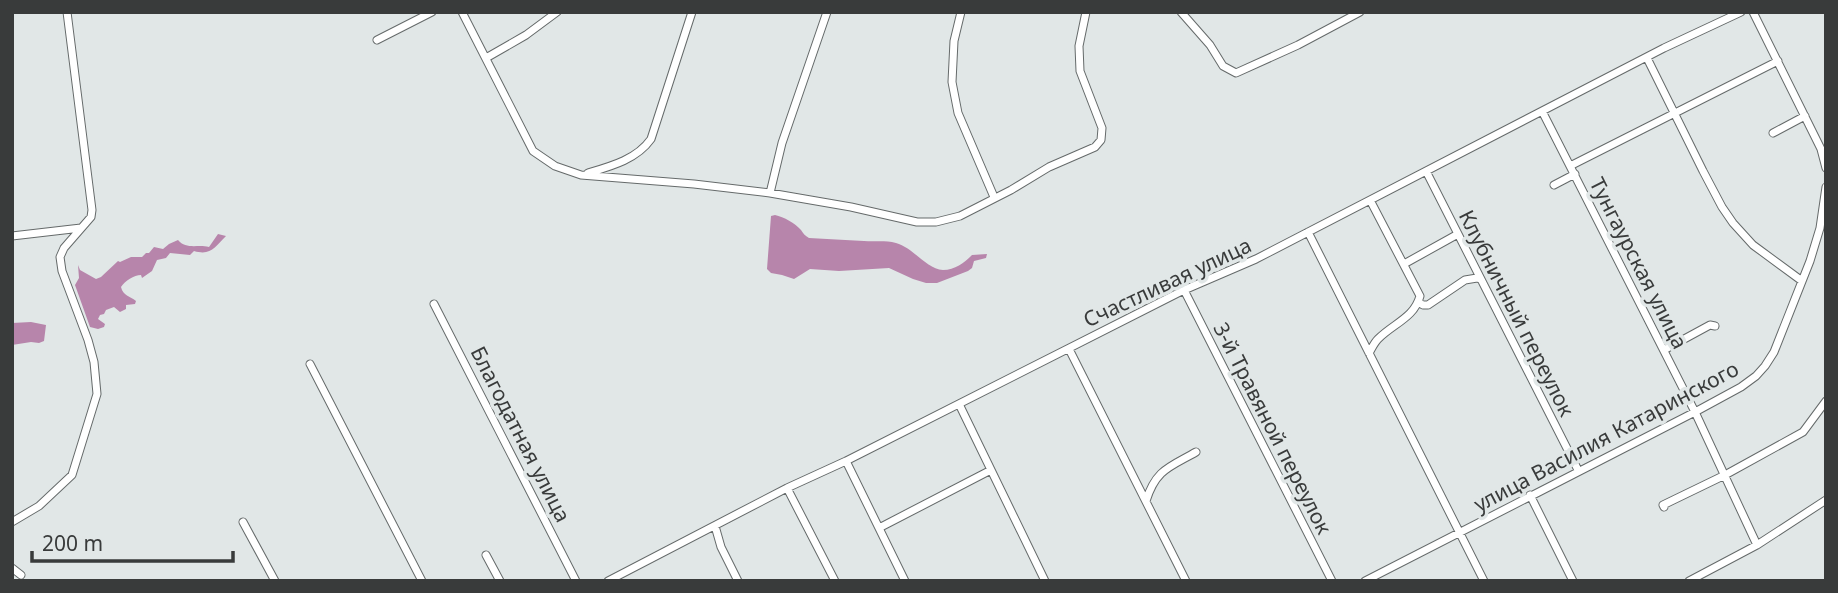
<svg xmlns="http://www.w3.org/2000/svg" width="1838" height="593" font-family="'Noto Sans',sans-serif">
  <style>
    .water { fill: #b785ab }
    .lines { fill: none; stroke-linecap: round; stroke-linejoin: round }
    .street-casing { stroke: #656a6a; stroke-width: 9 }
    .street { stroke: #fff; stroke-width: 7 }
    .labels { text-anchor: middle; dominant-baseline: central; stroke-width: 7; stroke-linejoin: round; paint-order: stroke }
    .street-label { font-size: 21px; fill: #393b3b; stroke: #e1e7e7 }
  </style>
  <rect width="100%" height="100%" fill="#e1e7e7"/>
  <path class="water" d="M775 215C784 217 795 223 801 230 803 233 805 236 809 238 827 239 845 240 864 241 875 242 885 240 896 243 914 248 926 269 943 270 955 270 964 263 972 255L987 254 986 258 974 261 972 268 968 271 937 283H926L913 279 889 268 839 271 810 269 794 279 782 275 771 273 767 269 771 216Z
    M218 234 226 236C215 247 211 256 194 251L190 255 170 253 166 258 157 260 152 271 142 278 141 275C134 275 125 281 121 287 123 296 130 296 136 301L135 304 126 305V309L120 312 114 307 106 310 104 314 100 315 98 319 105 324 104 327 98 329 90 327 75 285 79 278 78 265 80 270 96 279 101 277 118 261 120 262 131 257H142L146 253H149L154 247 163 249 169 244 178 240C186 250 198 244 209 247Z
    M31 322 46 325 44 341 39 343 31 342 12 345V323Z"/>
  <g class="lines">
    <defs>
      <path id="street" d="M462 12 533 151 555 166 581 175 694 184 770 193 851 207 917 222H936L960 216 1011 190 1049 167 1095 147 1101 140 1102 128 1080 71 1079 46 1086 12
        M961 12 954 41 952 82 958 113 994 197
        M1181 12 1210 45 1223 66 1236 73 1298 45 1360 12
        M1753 12 1821 149 1826 168
        M377 40 432 12
        M486 58 526 35 557 12
        M1647 58 1703 171 1722 207 1733 223 1753 245 1802 281
        M1542 111 1695 412 1757 545
        M1773 133 1805 116
        M1570 166 1778 61
        M1426 171 1578 470
        M588 173C612 166 637 159 651 139L692 12
        M1554 185 1575 174
        M770 193 782 143 827 12
        M1308 232 1484 581
        M12 236 81 228
        M1404 264 1458 234
        M1184 290 1332 581
        M1418 302 1423 305H1428L1465 280 1477 278 1480 279
        M434 304 576 581
        M1069 349 1186 581
        M1664 350 1710 325 1715 326
        M1369 353C1372 348 1374 343 1378 339 1394 323 1414 318 1420 296L1370 200
        M310 364 422 581
        M959 404 1045 581
        M846 461 905 581
        M787 488 835 581
        M1530 495 1573 581
        M1146 501C1156 469 1170 467 1196 452
        M1664 507 1663 505 1725 475 1803 432 1826 401
        M12 522 39 506 72 475 97 394 94 362 88 340 62 271 60 257 64 248 91 217 92 210 67 12
        M243 522 275 581
        M715 526 721 547 738 581
        M879 528 991 470
        M486 555 500 581
        M12 568 21 575
        M608 581 787 488 846 461 1184 290 1256 259 1664 48 1741 12
        M1365 581 1695 412 1741 387 1756 376 1765 366 1774 352 1810 261 1820 228 1826 187
        M1689 581 1757 545 1826 500"/>
    </defs>
    <use href="#street" class="street-casing"/>
    <use href="#street" class="street"/>
  </g>
  <g class="labels">
    <g class="street-label">
      <text transform="translate(1639 263) rotate(63)">Тунгаурская улица</text>
      <text transform="translate(1167 282) rotate(-25)">Счастливая улица</text>
      <text transform="translate(1517 313) rotate(63)">Клубничный переулок</text>
      <text transform="translate(1273 428) rotate(63)">3-й Травяной переулок</text>
      <text transform="translate(521 434) rotate(63)">Благодатная улица</text>
      <text transform="translate(1606 436) rotate(-28)">улица Василия Катаринского</text>
    </g>
  </g>
  <rect width="1838" height="593" fill="none" stroke="#393b3b" stroke-width="28"/>
  <path d="M32 551v10h201v-10" fill="none" stroke="#393b3b" stroke-width="3.5"/>
  <text x="42" y="551" font-size="21" fill="#393b3b" stroke="#e1e7e7" stroke-width="5" paint-order="stroke">200 m</text>
</svg>
